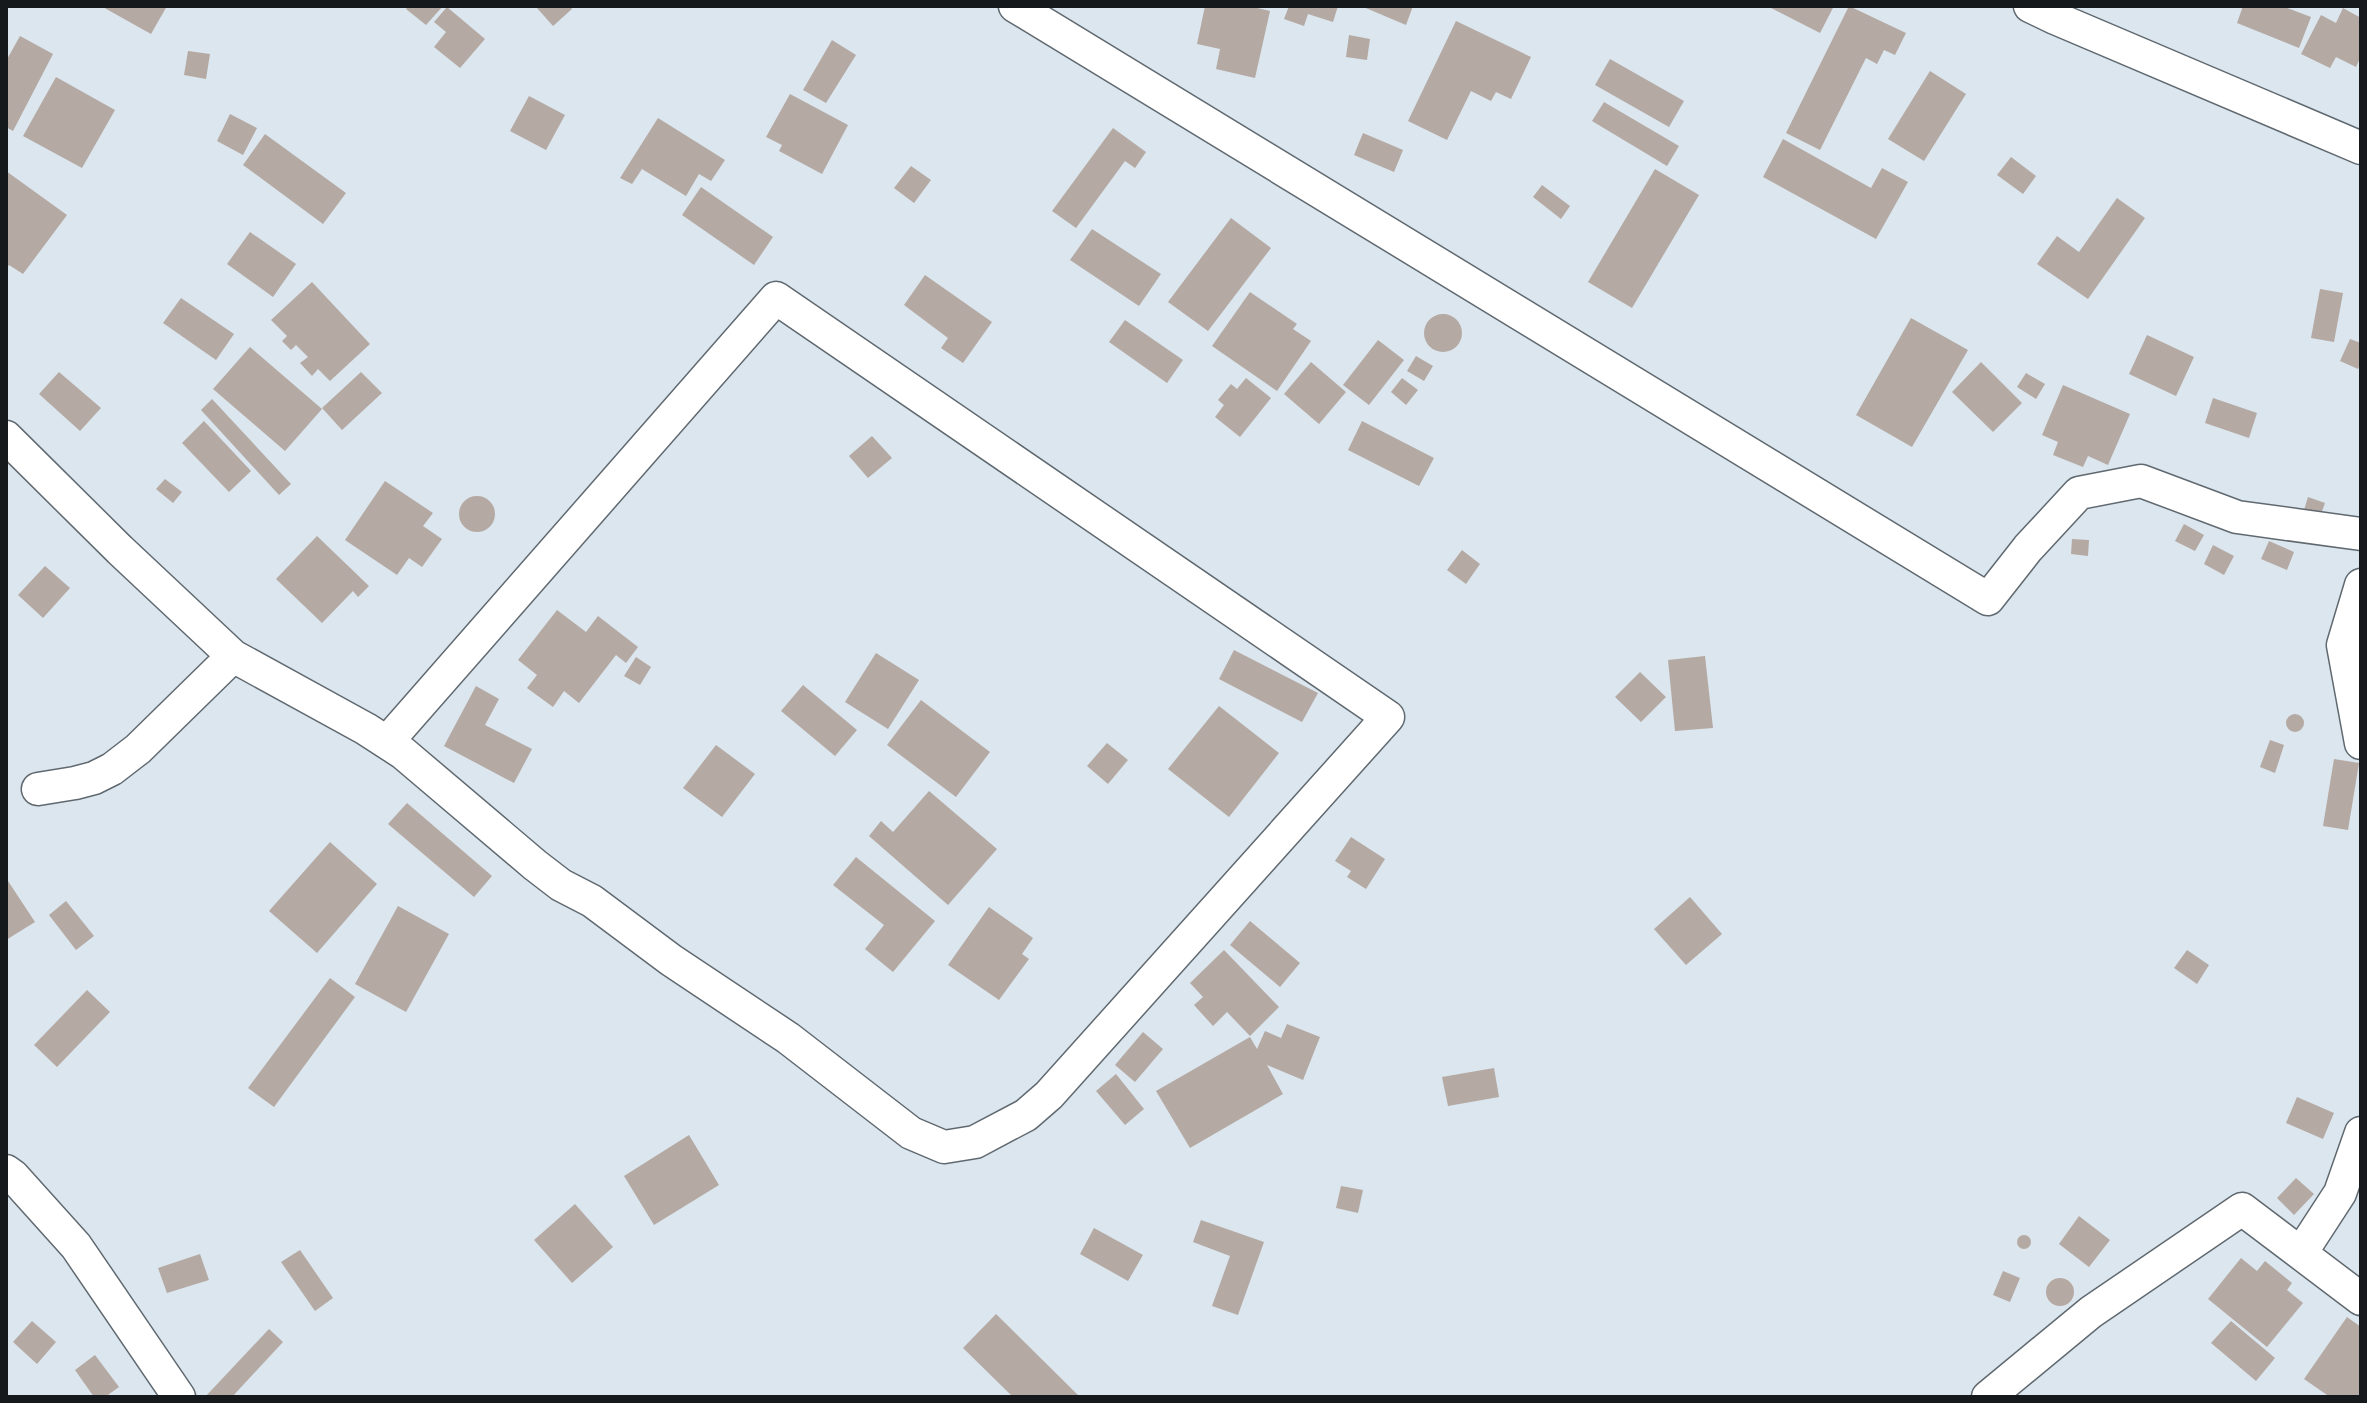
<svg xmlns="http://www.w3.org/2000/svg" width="2367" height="1403" font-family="'Exo 2',sans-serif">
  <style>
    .building { fill: #b5a9a3 }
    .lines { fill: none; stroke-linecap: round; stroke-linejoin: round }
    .minor-casing { stroke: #606970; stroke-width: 35 }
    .minor { stroke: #fff; stroke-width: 32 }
  </style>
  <rect width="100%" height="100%" fill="#dbe6ee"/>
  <path class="building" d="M101 6H167L151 34Z
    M409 6H443L426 25 406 9Z
    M540 6H570L572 9 553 26 537 8Z
    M1205 6H1249L1270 11 1255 78 1216 69 1220 49 1197 44Z
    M1289 6H1338L1333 22 1308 14 1304 26 1284 19Z
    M1361 6H1413L1406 25Z
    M1767 6H1834L1820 33Z
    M1849 6 1906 33 1895 55 1884 50 1877 64 1866 58 1820 150 1786 133Z
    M2243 6H2282L2311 17 2299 48 2237 23Z
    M447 7 485 39 460 68 434 47 446 32 434 22Z
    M2343 8 2361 18V56L2356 67 2336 57 2330 68 2301 54 2321 15 2336 23Z
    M1456 21 1531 57 1511 99 1496 92 1491 101 1471 91 1447 140 1408 121Z
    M1349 35 1370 39 1367 60 1346 57Z
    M20 36 53 54 13 131 6 127V61Z
    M832 40 856 55 826 103 803 90Z
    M188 51 210 54 206 79 184 75Z
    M1610 59 1684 101 1669 127 1595 85Z
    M1930 71 1966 94 1924 161 1888 139Z
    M56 77 115 110 82 168 23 136Z
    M790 94 848 125 822 174 779 151 782 145 766 137Z
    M529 96 565 115 546 150 510 131Z
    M1604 102 1679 146 1667 166 1592 121Z
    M230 114 257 128 243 155 217 141Z
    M658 118 725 160 711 181 699 174 686 196 642 169 632 184 620 178Z
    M1113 128 1146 152 1135 168 1125 161 1076 228 1052 211Z
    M1363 133 1403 150 1394 172 1354 155Z
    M265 134 346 193 323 224 243 165Z
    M1783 139 1871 188 1882 168 1908 182 1876 239 1763 177Z
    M2011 157 2036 176 2023 194 1997 175Z
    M911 166 931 180 914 203 894 188Z
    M1655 169 1699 195 1632 308 1588 282Z
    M6 171 67 215 23 274 9 265 6 269Z
    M1542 185 1570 206 1561 219 1533 197Z
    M701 187 773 237 754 265 682 215Z
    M2117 198 2145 218 2088 299 2037 264 2057 236 2079 252Z
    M1231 218 1271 248 1208 331 1168 302Z
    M1092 229 1161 274 1139 306 1070 260Z
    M250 232 296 264 273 297 227 264Z
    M925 275 992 322 963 363 941 348 948 338 904 305Z
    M312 282 370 344 330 381 318 369 312 376 300 363 308 357 296 345 291 350 282 341 287 336 271 320Z
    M2320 289 2343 293 2334 342 2311 338Z
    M1250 292 1297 324 1293 329 1311 341 1277 391 1212 346Z
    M181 298 234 334 216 360 163 323Z
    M1424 333a19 19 0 1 1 38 0a19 19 0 1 1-38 0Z
    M1911 318 1968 350 1912 447 1856 415Z
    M1125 320 1183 360 1167 383 1109 342Z
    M2147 335 2194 357 2176 396 2129 374Z
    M2350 339 2361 343V363L2358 369 2340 361Z
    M1378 340 1404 360 1369 405 1343 385Z
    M250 347 322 409 285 451 213 389Z
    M1416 356 1433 366 1424 381 1407 371Z
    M1311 362 1346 392 1319 424 1284 394Z
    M1981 362 2022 403 1993 432 1952 392Z
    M59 372 101 408 80 431 39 394Z
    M361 372 382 393 342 430 322 408Z
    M2026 373 2045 384 2036 399 2017 387Z
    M1246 378 1271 398 1240 437 1215 417 1224 405 1218 400 1231 384 1237 389Z
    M1402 378 1418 390 1406 405 1391 392Z
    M2063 385 2130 414 2108 465 2088 456 2083 467 2053 455 2058 442 2042 435Z
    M2213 398 2257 413 2249 438 2205 423Z
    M212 399 291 484 279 495 201 410Z
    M204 421 251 471 229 492 182 443Z
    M1362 421 1434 458 1419 486 1348 450Z
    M872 436 892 458 868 478 849 456Z
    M165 479 182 492 173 503 156 489Z
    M385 481 433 513 423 526 442 539 422 567 409 558 397 575 345 540Z
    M459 514a18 18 0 1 1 36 0a18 18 0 1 1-36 0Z
    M2308 497 2325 503 2317 525 2301 520Z
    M2184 524 2204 535 2195 551 2175 541Z
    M317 536 369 586 358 597 353 591 322 623 276 579Z
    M2072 539 2089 540 2088 556 2071 554Z
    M2269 541 2294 552 2287 570 2261 559Z
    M2213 545 2234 556 2224 575 2204 564Z
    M1462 550 1480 564 1466 584 1447 570Z
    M45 566 70 588 43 618 18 595Z
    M557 610 586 632 598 616 638 647 626 663 616 655 579 703 564 691 553 707 527 688 537 675 518 660Z
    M1234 650 1318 693 1302 722 1219 679Z
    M876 653 919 680 888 729 845 702Z
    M1705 656 1713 728 1675 731 1668 660Z
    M636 657 651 667 640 685 624 676Z
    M1640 672 1666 697 1641 722 1615 697Z
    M803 685 857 730 835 756 781 711Z
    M476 686 499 699 485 725 532 749 514 783 444 746Z
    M921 700 990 752 956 797 887 745Z
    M1219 706 1279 753 1229 817 1168 769Z
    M2286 723a9 9 0 1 1 18 0a9 9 0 1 1-18 0Z
    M2270 740 2284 745 2275 773 2260 767Z
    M1107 743 1128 760 1108 784 1087 766Z
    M716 745 755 774 722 817 683 788Z
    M2334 759 2359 763 2348 830 2323 826Z
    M929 791 997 849 948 905 869 836 881 821 893 832Z
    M407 803 492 876 474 897 388 824Z
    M1351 837 1385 859 1366 889 1347 877 1351 871 1335 861Z
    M330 842 377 884 317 953 269 911Z
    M856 857 935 921 893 972 865 949 884 925 833 885Z
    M8 881 35 922 6 940V882Z
    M1690 897 1722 934 1686 965 1654 929Z
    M66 901 94 936 76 950 49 915Z
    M398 906 449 934 406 1012 355 984Z
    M989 907 1033 938 1022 954 1029 959 999 1000 948 965Z
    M1250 921 1300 963 1280 987 1230 945Z
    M1224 950 1279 1007 1250 1036 1227 1012 1213 1026 1194 1005 1203 997 1190 983Z
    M2187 950 2209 965 2197 984 2174 968Z
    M330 978 355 997 274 1107 248 1088Z
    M87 990 110 1012 57 1067 34 1045Z
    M1287 1024 1320 1037 1303 1080 1267 1065 1283 1094 1190 1148 1156 1091 1250 1037 1257 1049 1265 1031 1281 1038Z
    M1143 1032 1163 1049 1135 1082 1115 1065Z
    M1494 1068 1499 1097 1448 1106 1442 1077Z
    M1116 1074 1144 1109 1125 1125 1096 1091Z
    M2297 1097 2334 1113 2323 1139 2286 1123Z
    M689 1135 719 1185 654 1225 624 1176Z
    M2296 1178 2314 1194 2294 1215 2277 1198Z
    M1341 1186 1363 1190 1358 1213 1336 1208Z
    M575 1204 613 1247 572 1283 534 1240Z
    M2079 1216 2110 1240 2089 1267 2059 1244Z
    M1201 1220 1264 1242 1238 1315 1212 1306 1230 1256 1193 1242Z
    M1094 1228 1143 1255 1128 1281 1080 1254Z
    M2017 1242a7 7 0 1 1 14 0a7 7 0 1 1-14 0Z
    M300 1250 333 1298 315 1311 281 1262Z
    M200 1254 209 1280 167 1293 158 1268Z
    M2241 1258 2257 1271 2265 1261 2292 1283 2287 1290 2303 1303 2267 1347 2208 1299Z
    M2003 1271 2020 1278 2010 1302 1993 1295Z
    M2046 1292a14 14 0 1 1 28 0a14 14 0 1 1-28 0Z
    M996 1314 1080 1397H1013L963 1348Z
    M2347 1317 2361 1327V1397H2330L2304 1379Z
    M32 1321 56 1342 37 1364 13 1342Z
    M2231 1321 2275 1358 2256 1381 2211 1343Z
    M269 1329 283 1342 232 1397H205Z
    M95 1355 119 1387 105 1397H94L75 1370Z"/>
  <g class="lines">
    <defs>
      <path id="minor" d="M1015 6 1988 599 2028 548 2079 493 2141 481 2237 517 2361 534
        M2030 6 2055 18 2361 148
        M6 437 120 550 233 656 366 729 403 753 535 865 561 885 592 901 671 960 788 1038 911 1133 944 1147 975 1142 1026 1115 1049 1095 1388 717 776 298 387 742
        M2361 585 2343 645 2361 743
        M38 789 75 783 94 778 112 769 138 749 233 656
        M6 1171 13 1176 76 1246 179 1397
        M2301 1253 2340 1193 2361 1133
        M1988 1397 2091 1312 2242 1209 2361 1299"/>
    </defs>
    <use href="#minor" class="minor-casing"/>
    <use href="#minor" class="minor"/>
  </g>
  <rect width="2367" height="1403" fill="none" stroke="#15191c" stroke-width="16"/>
</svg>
